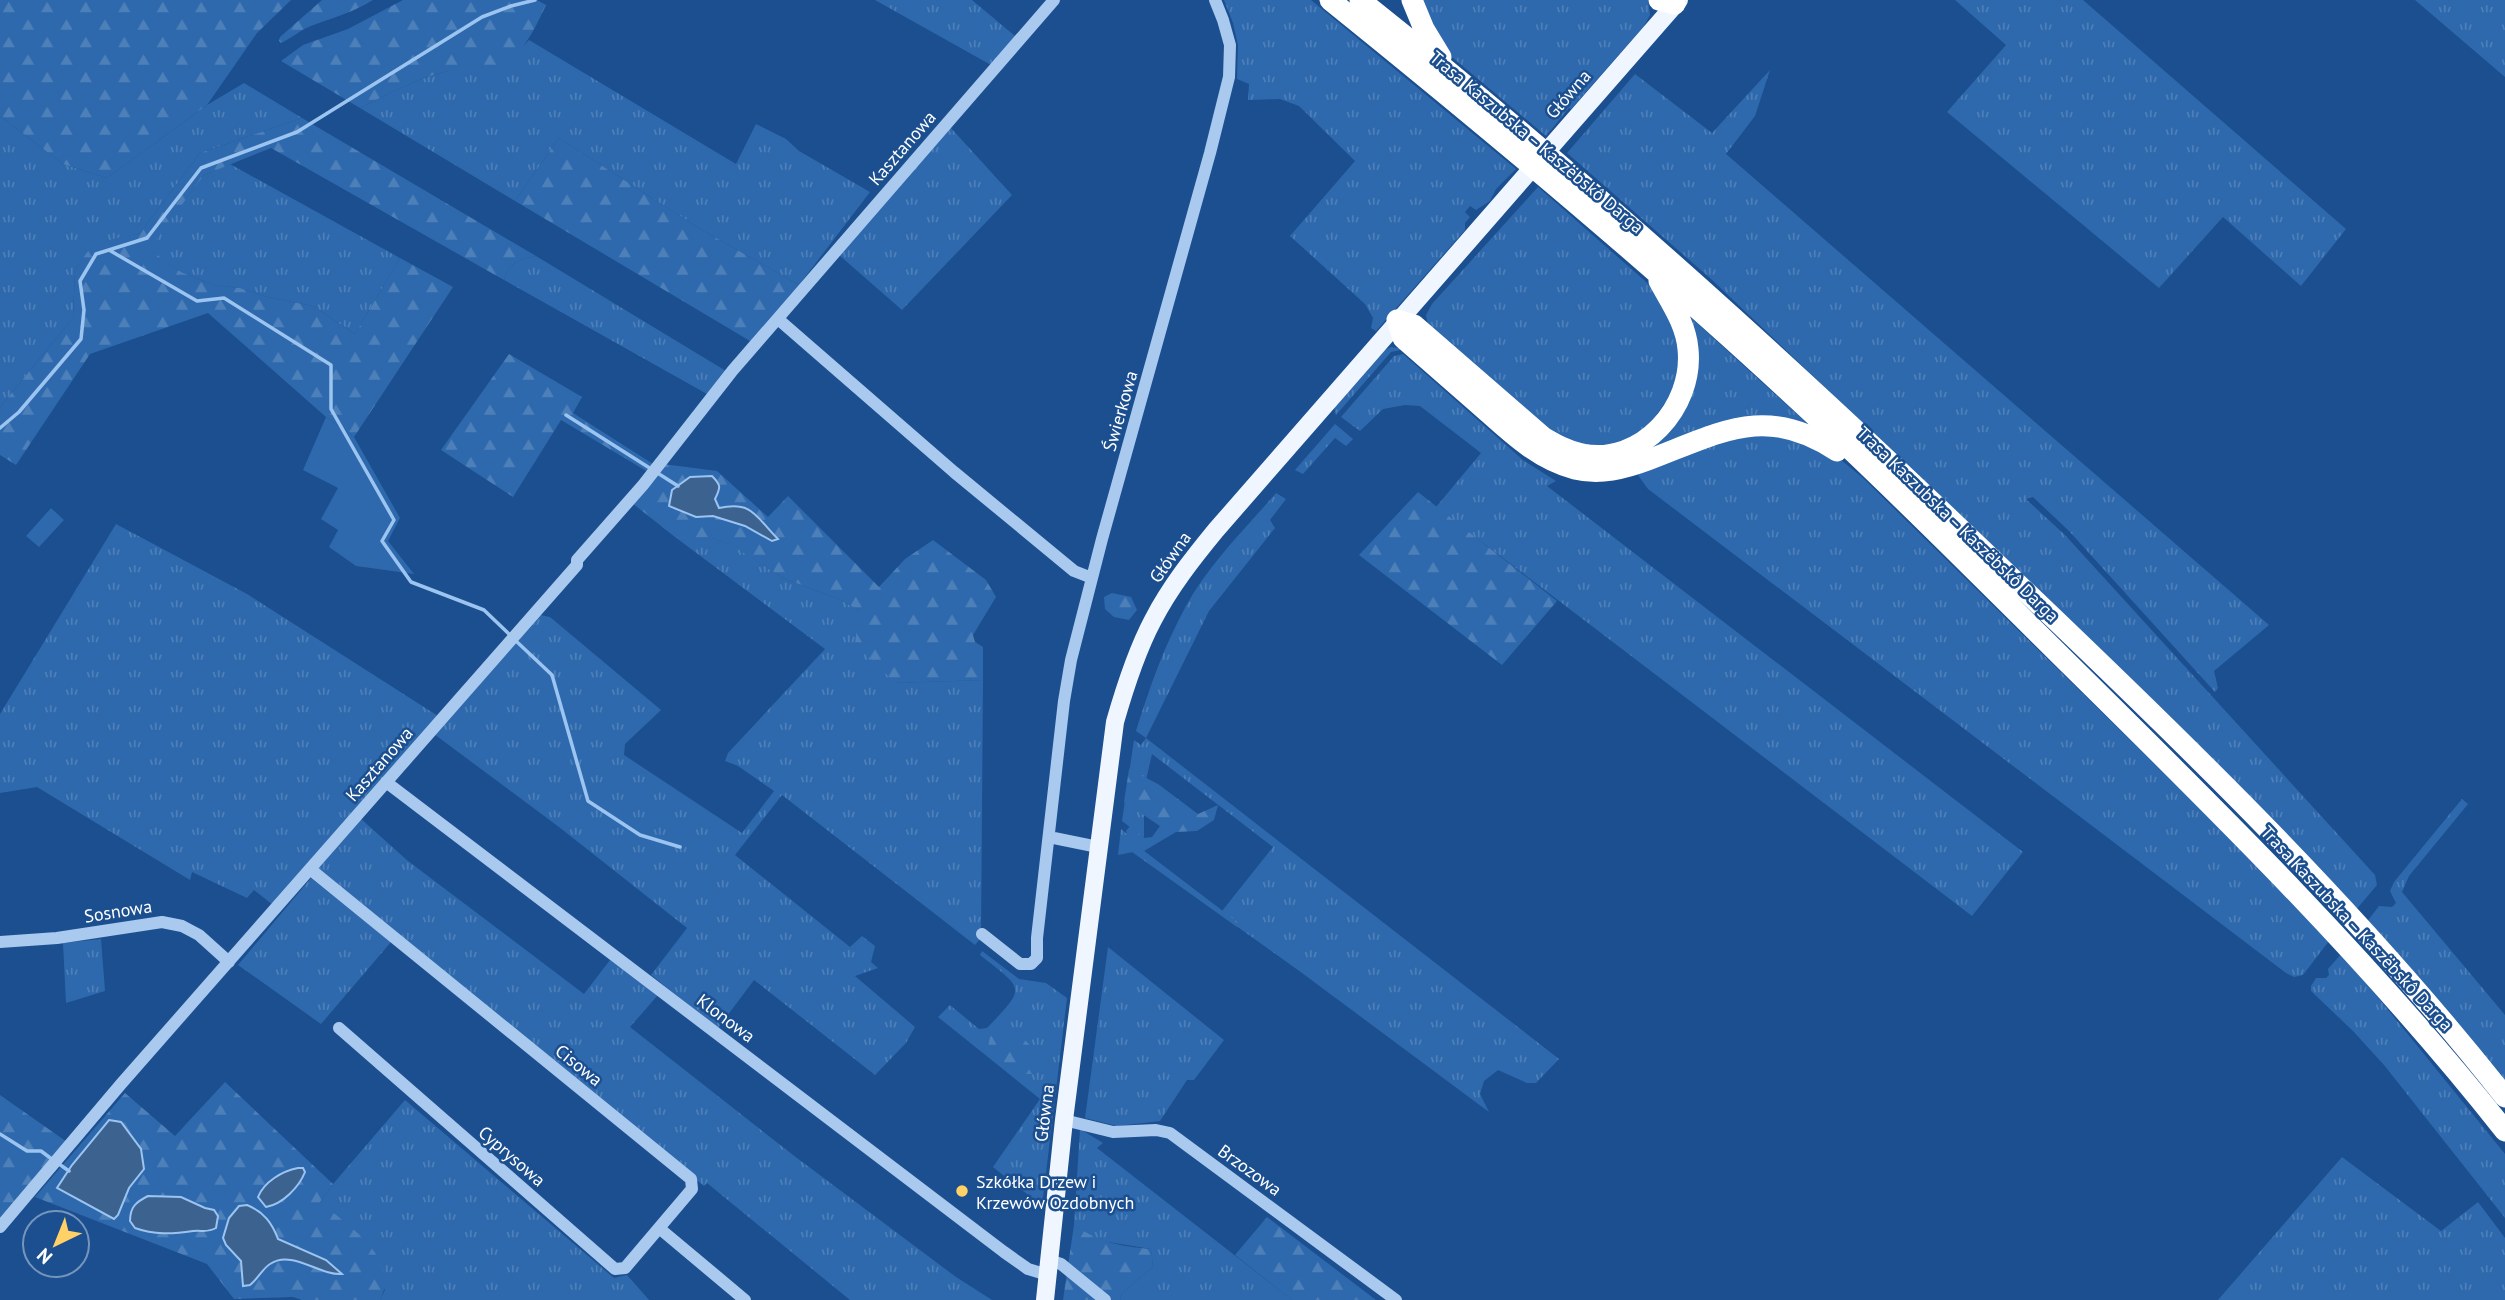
<svg xmlns="http://www.w3.org/2000/svg" width="2505" height="1300" font-family="'PT Sans',sans-serif">
  <style>
    .grass { fill: url(#grass-tufts) }
    .forest { fill: url(#forest-firs) }
    .green { fill: #2e69ad }
    .water { fill: #3c6290; stroke: #9cc4f0; stroke-width: 2 }
    .lines { fill: none; stroke-linecap: round; stroke-linejoin: round }
    .stream { stroke: #9cc4f0; stroke-width: 3.5 }
    .minor { stroke: #a9c9ee; stroke-width: 12 }
    .major { stroke: #f0f6ff; stroke-width: 18 }
    .highway { stroke: #fff; stroke-width: 21 }
    .poi-dot { fill: #ffd166; stroke: #1b4f8f; stroke-width: 2.5 }
    .labels { text-anchor: middle; dominant-baseline: central; stroke-width: 5; stroke-linejoin: round; paint-order: stroke }
    .street-label { font-size: 18px; fill: #fff; stroke: #1b4f8f }
    .poi-label { font-size: 18px; fill: #fff; stroke: #1b4f8f; text-anchor: start }
  </style>
  <defs>
    <pattern id="grass-tufts" width="24" height="20" patternUnits="userSpaceOnUse" patternTransform="scale(1.75)"><rect width="24" height="20" fill="#2e69ad"/><path d="M3 7l-1-3M5 7V3M7 7l1-3M15 17l-1-3M17 17v-4M19 17l1-3" fill="none" stroke="#4d80b9"/></pattern>
    <pattern id="forest-firs" width="22" height="20" patternUnits="userSpaceOnUse" patternTransform="scale(1.75)"><rect width="22" height="20" fill="#2e69ad"/><path d="M5 1l3.5 6h-7zM16 11l3.5 6h-7z" fill="#4d80b9"/></pattern>
  </defs>
  <rect width="100%" height="100%" fill="#1b4f8f"/>
  <path class="grass" d="M875 0H972L1015 36 991 65Z
    M1224 0H1311L1516 169 1496 189 1490 201 1476 210 1470 206 1465 212 1470 217 1465 223V230L1376 331 1371 328 1373 318 1365 304 1290 236 1355 161 1299 106 1280 99 1248 100 1249 84 1237 79 1238 45 1233 23Z
    M1417 0H1648L1650 15 1644 26 1571 109 1569 108 1546 136 1453 58 1439 43Z
    M1955 0H2083L2346 229 2301 286 2223 217 2159 288 1947 112 2006 45Z
    M2415 0H2505V77Z
    M529 40 736 164 756 124 786 139 799 151 870 192 799 285 697 227 559 138 515 201 360 108C386 95 412 81 440 73 483 61 493 77 529 40Z
    M1770 70 1755 116 1726 154 2269 625 2214 671 2218 688 2215 692 2069 531 2033 497 2028 498 2027 500 2065 535 2375 875 2377 885 2355 911 2011 564 1711 279 1567 153 1635 74 1712 133Z
    M244 83 302 118 200 153 140 233 94 244 75 269 73 318 0 407V116L63 164 107 178 207 105Z
    M950 127 1012 195 902 310 839 255Z
    M230 164 400 258 355 334 313 306 267 297 240 288 214 285 181 272 148 249 204 175Z
    M1538 187 1644 280 1656 292 1679 334 1678 386 1641 435 1595 449 1554 436 1428 324 1426 315 1432 304Z
    M536 256 726 371 707 394 504 280C509 263 519 259 536 256Z
    M1687 314 1810 426 1792 422 1596 466 1576 459 1669 427Z
    M1391 347 1405 349 1391 352 1336 415 1334 407 1383 351Z
    M1403 354 1523 460 1556 481 1547 486 2023 852 1972 916 1436 507 1481 453 1420 406 1405 405 1383 409 1360 431 1341 417 1394 356Z
    M1335 424 1353 439 1346 446 1335 438 1303 474 1295 470Z
    M1759 430 1835 455 1863 478 2232 840 2329 941 2303 975 2294 977 2286 973 1648 489 1635 471Z
    M1276 493 1286 499 1270 520 1275 528 1209 611 1146 738 1559 1059 1536 1083H1527L1498 1070 1484 1081 1480 1094 1489 1112 1302 973 1133 852 1118 855 1121 829 1143 847 1144 851 1222 911 1273 847 1152 754 1144 789V838L1122 821 1134 740 1141 745 1146 738 1136 731C1149 689 1164 646 1186 606 1208 565 1245 529 1276 493Z
    M116 524 247 594 438 716 273 905 254 890 247 898 192 872 190 880 37 787 0 793V714Z
    M691 536 712 538 734 546 783 578 841 600 860 611 895 683 983 680 981 938 975 945 782 795 735 855 850 947 862 936 875 946 871 962 878 968 855 976 915 1027 906 1043 875 1075 754 980 718 1028 651 975 687 928 559 827 434 734 540 615 550 617 661 710 625 744 624 755 742 833 774 791 738 766 725 761 728 753 825 649 675 537Z
    M2462 799 2468 804 2409 876 2402 892 2505 1015V1087L2366 923 2379 906 2392 907 2396 903 2390 891 2394 882Z
    M360 818 408 861 584 994 610 960 658 995 630 1027 793 1155 956 1277 992 1300H850L707 1183 704 1186 317 870Z
    M311 878 391 942 321 1024 238 965Z
    M101 939 105 991 66 1003 63 943Z
    M1108 947 1224 1040 1194 1080H1187L1160 1121 1117 1126 1085 1118Z
    M982 951 1019 979 1046 983 1067 998 1042 1206 993 1167 1040 1099 938 1017 950 1005 979 1029 987 1028C1027 986 1024 990 980 955Z
    M2342 953 2505 1154V1218L2384 1065 2353 1031 2311 991V986L2316 978H2326L2329 975 2328 969Z
    M405 1100 614 1278 627 1275 649 1300H380L385 1290 320 1202 333 1184Z
    M1080 1129 1103 1143 1097 1148 1292 1300H1120L1122 1293 1153 1267 1151 1249 1096 1240 1074 1225Z
    M2342 1157 2441 1231 2478 1202 2505 1238V1300H2218Z"/>
  <path class="forest" d="M0 0H291L257 33 207 105 107 178 63 164 0 116Z
    M322 0H373C354 12 332 18 311 26 300 30 292 38 281 43L279 41 280 37Z
    M403 0H537L546 5C534 30 523 57 495 66 478 71 458 68 440 73 412 81 386 95 360 108L281 61 303 45 348 29Z
    M302 118 536 256C519 259 509 263 504 280L271 148 204 175 149 249 181 272 214 285 240 288 267 297 313 306 355 334 400 258 453 287 354 437 326 417 208 313 90 354 16 465 0 455V407L73 318 75 269 94 243 140 233 200 153Z
    M559 138 697 227 799 285 750 341 515 201Z
    M509 354 582 397 573 413 653 464 648 472 561 420 513 497 441 450Z
    M663 464 717 471 768 517 788 496 879 587 905 559 933 540 986 580 996 597 973 635 975 642 983 647V680L895 683 855 643 860 611 841 600 783 578 733 546 712 538 675 537 632 503Z
    M1418 492 1557 601 1502 665 1359 555Z
    M1112 593 1131 597 1137 610 1129 620 1114 617 1105 609 1104 597Z
    M1129 769 1158 784 1198 814 1218 805 1214 820 1197 831 1176 832 1144 851 1240 924 1237 927 1132 852 1126 831 1130 826 1144 838 1152 837 1160 826 1124 802Z
    M999 1031C1004 1032 1012 1032 1017 1035 1032 1042 1041 1060 1032 1074 1013 1074 998 1064 988 1047L990 1037Z
    M225 1082 333 1184 320 1202C347 1225 402 1259 380 1300H302L293 1297 234 1299 207 1264 35 1197 125 1093 175 1136Z
    M0 1095 67 1142 0 1220Z
    M1267 1217 1376 1300H1292L1235 1255Z
    M1074 1225C1101 1243 1119 1246 1151 1249L1153 1267 1122 1293 1120 1300H1063Z"/>
  <path class="green" d="M326 417 354 437 400 518 388 541 414 574 356 566 329 547 338 530 321 519 338 488 303 470Z
    M51 508 64 520 39 547 26 536Z"/>
  <path class="water" d="M712 476C721 485 721 487 715 499L719 508C753 501 755 516 778 539L772 541 745 526 713 516 696 517 669 506 672 490 690 477Z
    M109 1120 121 1122 141 1149 144 1169 129 1188 118 1215 114 1219 57 1188 72 1165Z
    M298 1168H303L305 1172C299 1187 283 1204 266 1207L258 1197C264 1182 282 1171 298 1168Z
    M148 1196 181 1197 205 1208 214 1210 218 1216 216 1228C207 1233 203 1230 193 1231 173 1234 154 1235 135 1228L130 1221C130 1207 136 1202 148 1196Z
    M247 1205C264 1212 272 1223 278 1239L326 1260 342 1274C320 1276 292 1249 270 1264 262 1269 258 1279 250 1285L243 1286 241 1261 226 1245 223 1238 229 1218 239 1206Z"/>
  <g class="lines">
    <path class="stream" d="M109 250 197 301 224 298 331 365V409L394 520 382 541 411 582 484 610 510 635
      M566 415 678 486
      M0 428 19 412 81 339 84 310 80 281 96 254 147 238 201 168 297 132 482 17 511 6 535 0
      M516 641 552 675 588 801 640 835 680 847
      M0 1134 27 1151H41L53 1160
      M59 1164 69 1171"/>
    <path class="minor" d="M778 319 954 472 1074 571 1092 578
      M386 782 1004 1252 1028 1269 1048 1275
      M1049 837 1098 847
      M310 869 691 1179 692 1189 625 1268 615 1269 339 1028
      M982 934 1020 964H1031L1037 958V938L1064 701 1071 660 1102 539 1210 153 1229 77 1230 45 1223 20 1215 0
      M0 942 57 938 162 922 182 926 199 935 229 962
      M1064 1120 1113 1132 1156 1130 1170 1133 1396 1300
      M0 1227 121 1084 577 565V560L643 485 733 370 1054 0
      M659 1228 745 1300
      M1049 1260 1061 1264 1105 1300"/>
    <path class="major" d="M1045 1300 1064 1120 1115 722C1125 687 1136 652 1153 620 1170 587 1193 558 1216 530L1679 0"/>
    <path class="highway" d="M1330 0C1485 125 1639 253 1786 389 1884 479 1979 575 2074 669 2224 817 2375 966 2505 1131
      M1360 0C1592 184 1809 383 2022 588 2191 749 2360 913 2505 1097
      M1412 0 1424 29 1441 57
      M1659 0 1675 4
      M1397 320 1403 338C1427 359 1451 380 1475 401 1505 427 1535 459 1575 469 1600 475 1624 469 1648 460 1720 433 1765 403 1837 451
      M1397 320 1414 325 1543 437C1555 444 1567 451 1582 454 1641 466 1694 407 1688 349 1686 324 1671 303 1659 281"/>
  </g>
  <circle class="poi-dot" cx="962" cy="1191" r="7"/>
  <g class="labels">
    <g class="street-label">
      <text transform="translate(1568 94) rotate(-49)">Główna</text>
      <text transform="translate(1537 142) rotate(40)">Trasa Kaszubska – Kaszëbskô Darga</text>
      <text transform="translate(902 148) rotate(-49)">Kasztanowa</text>
      <text transform="translate(1120 411) rotate(-74)">Świerkowa</text>
      <text transform="translate(1958 524) rotate(44)">Trasa Kaszubska – Kaszëbskô Darga</text>
      <text transform="translate(1170 557) rotate(-55)">Główna</text>
      <text transform="translate(379 764) rotate(-49)">Kasztanowa</text>
      <text transform="translate(118 911) rotate(-9)">Sosnowa</text>
      <text transform="translate(2357 928) rotate(47)">Trasa Kaszubska – Kaszëbskô Darga</text>
      <text transform="translate(726 1018) rotate(37)">Klonowa</text>
      <text transform="translate(579 1065) rotate(39)">Cisowa</text>
      <text transform="translate(1044 1113) rotate(-83)">Główna</text>
      <text transform="translate(512 1156) rotate(41)">Cyprysowa</text>
      <text transform="translate(1250 1170) rotate(36)">Brzozowa</text>
    </g>
    <g class="poi-label">
      <text x="976" y="1181">Szkółka Drzew i<tspan x="976" dy="21">Krzewów Ozdobnych</tspan></text>
    </g>
  </g>
  <g transform="translate(56 1244) rotate(223)"><circle r="33" fill="#1b4f8f" stroke="#7695bc" stroke-width="2"/>
  <path d="M0-5L12 26L0 18L-12 26Z" fill="#ffd166"/>
  <text y="-10" font-size="19" font-weight="bold" text-anchor="middle" fill="#ffffff">N</text>
  </g>
</svg>
